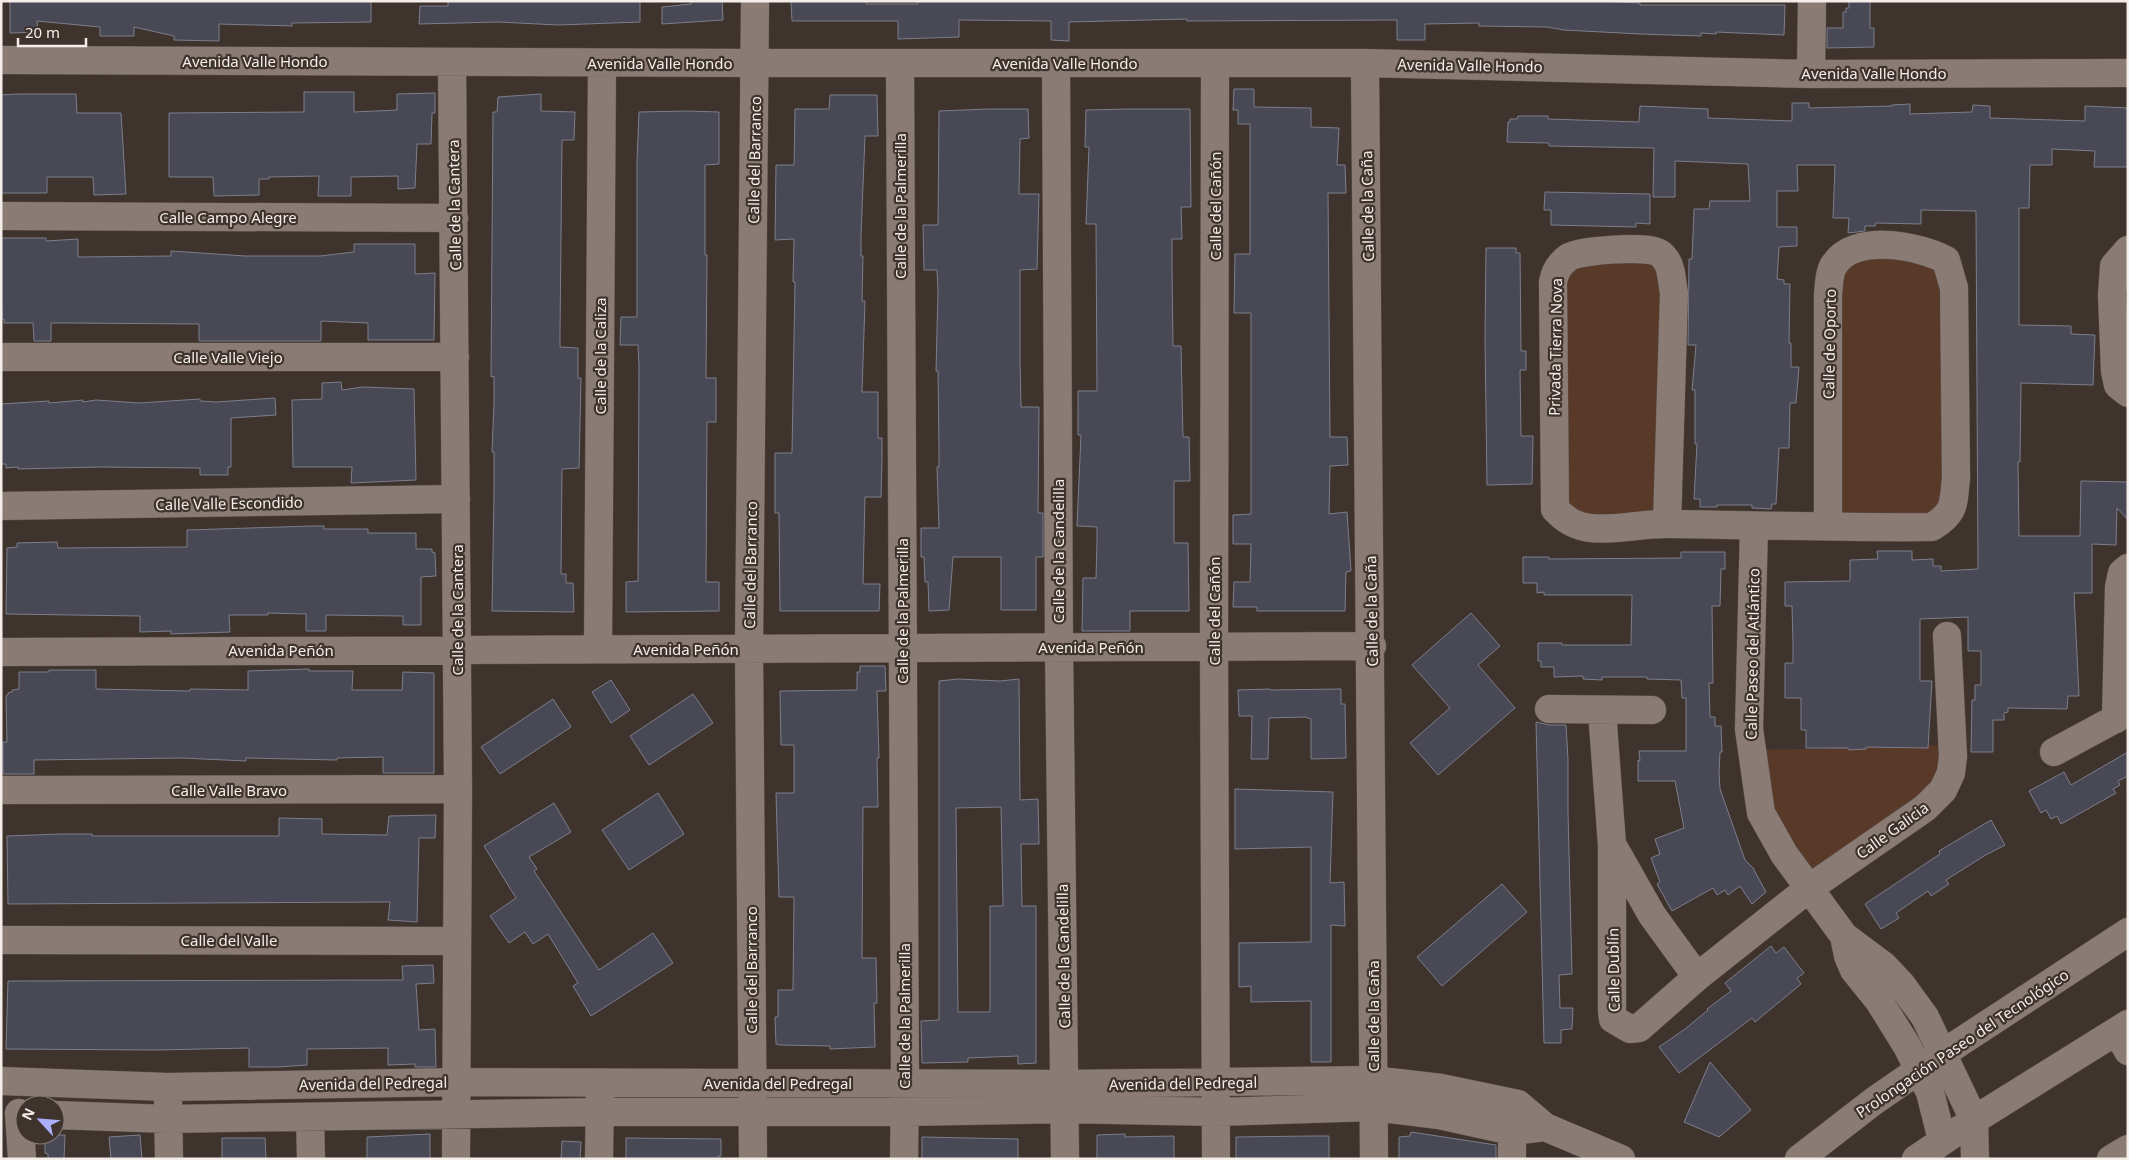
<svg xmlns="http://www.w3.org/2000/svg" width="2129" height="1160" font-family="'Noto Sans',sans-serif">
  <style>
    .green { fill: #593928 }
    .building { fill: #484955; stroke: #7d7e8c; fill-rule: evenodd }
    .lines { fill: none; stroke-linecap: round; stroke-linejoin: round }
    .minor-casing { stroke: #5c524c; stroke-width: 29 }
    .minor { stroke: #8a7c75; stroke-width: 28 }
    .labels { text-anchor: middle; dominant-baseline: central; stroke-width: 4.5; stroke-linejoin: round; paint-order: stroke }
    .street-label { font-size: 15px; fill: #f5ede9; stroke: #3f332d }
  </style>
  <rect width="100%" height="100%" fill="#3f332d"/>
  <path class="green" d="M1887 250 1938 262 1947 510 1931 521 1833 519 1838 266Z
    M1615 254 1659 259 1666 522 1563 517 1559 274Z
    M1947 745 1943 789 1809 883 1765 811 1757 750Z"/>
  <path class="building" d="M10 1H371V22L292 23V26L219 24V41L174 40V36L134 27V36H100V27L37 21 38 32 10 33Z
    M448 1H640V22L558 25 498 22 419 24 420 6H448Z
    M691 1H722L723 20 662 24V7L691 4Z
    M791 1H866V4H918V1H1602L1640 3V5H1785L1784 35 1716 32V34L1701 33V36L1640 34 1564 30 1547 27 1479 26V23L1425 24V40H1397V20L1187 21V19L1069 22V41L1051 40V21L959 20V37L898 39V21H792Z
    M1849 1H1870V28H1874V47L1827 48V28H1843V12H1846V8H1849Z
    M1234 89H1254V107L1311 108V127L1339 128 1337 165H1345L1346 193H1328L1330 437H1347L1348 465 1330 466 1329 514 1347 512 1351 571 1346 572 1345 611H1257V607H1233L1234 582H1250L1251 544H1233V515L1251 514V313H1234L1235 254H1250V124H1238V110H1233Z
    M304 92H354V112L397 110V94L435 93V113H432L431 144H417L415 188 398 189V176L351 177V196H318L319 176 269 177V179H259V195L214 196 213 177H169V113L304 112Z
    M18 94H76L77 113H121L126 194 94 195 93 177H47V193H1V95Z
    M541 94V111L575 112 574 140H562L560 333V347L578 348V378H581L579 468 562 469 561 574H566V583H573L574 612 492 611 494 494V452H492L494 403V376L491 377 493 112H497L498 97Z
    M830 95H877L878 136H865L861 235V256H863L862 301H865L862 392H878V438H882V461L881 497H865L863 584H880L879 611H780L779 513H775V453H792L795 282H793L794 239 775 240 776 165H794L795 109H829Z
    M1792 103H1809V108L1892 106V105L1910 104V114L1972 112 1973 105 1990 106V118L2085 121V106L2128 108V167H2094L2095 151 2052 149V165H2030L2029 208H2019V325L2071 326V334L2095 335 2093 385 2021 383 2020 462H2018L2019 536H2080L2081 481 2128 482V520L2117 508 2116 545 2092 544V593H2074L2079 696H2068L2067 709 2008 708V712L2004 713V720H1993V752H1971L1972 700H1975V685H1981V651H1968V617L1920 619V681H1932L1928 748 1866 747V749L1849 750 1848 748H1806V730H1801V698H1785V663H1793V643L1792 606H1785V582L1850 581V560L1878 559 1877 551H1912V560L1933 559V566H1941V571L1978 569 1976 211 1921 210V224L1876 223 1875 226H1865V231L1848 233 1849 218H1833L1835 165H1797L1798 191H1777V227H1797V246L1779 247 1777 279 1784 280V284H1790L1789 343H1791V367H1799L1796 403H1790L1789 448H1779L1776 504H1772L1771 509 1752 508V505H1717V507H1700V499H1694L1697 444H1695V390H1692L1696 345H1688L1689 259H1692L1694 209H1709L1710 201H1750L1748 164 1675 161V197H1653L1654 148 1549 146V143L1507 142 1508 122H1510V119H1517L1518 116H1548V119L1639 122 1640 106 1708 109V118L1792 121Z
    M988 109H1028L1029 138 1020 139 1019 194H1039L1037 269 1020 270V360L1021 407H1039L1038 513H1043V557H1036V610H1001V557H953L949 610 929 611 928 582H925L924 557H921V528H939L937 467H939V451L938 371H936L938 291 937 270H924L923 225H938L939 111Z
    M1129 109H1190L1191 207H1181L1182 239H1172V265L1173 346H1181L1183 437H1189L1190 481H1174V543H1188L1189 611H1130V631H1082L1083 578H1096L1097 541V527L1077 526 1081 435H1078V391H1097L1096 224H1086L1089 147H1085L1086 110Z
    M687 111 719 112V164L705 165V255H707L706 378H716V422H707L706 582H719V611L626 612V582L638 581 639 366 638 345H620L621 317H637V161L639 112Z
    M1545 192 1650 194V224L1636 223V227L1551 225V210H1544Z
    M1 238H46V241L78 239V257L171 256V251L245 256H320L354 252V244H415V274L435 273 434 340H368V323L321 321V341H199V324L70 323H51V341H34L33 323H4V319H2Z
    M1486 248H1516V253H1520L1521 351H1526V370H1520L1521 436H1533L1532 484 1487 485 1485 338Z
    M341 382 342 390 363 387 414 389 416 480 351 483 352 467H293L292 400 322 399V383Z
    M275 398 276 415 231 418V467H228V475H200V468L99 467 18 469V467L6 468V464H1V404L49 401V403L83 400V402L96 400 139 403 200 399V401L216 402Z
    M312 526H324V529H368V533H416V549H432V552L435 553 436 576 421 577V625H403V616L326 615V631H306V614L268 613V615H229L230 632 171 634V631L140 632V616L6 614 7 548 17 547V543L57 542 58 548 187 547V530Z
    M1681 552H1725V569H1721L1720 606H1712L1713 683H1709L1710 717H1715V726H1721L1722 752H1720L1719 772 1720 789 1745 860 1753 868 1766 892 1752 904 1740 886 1728 895 1725 890 1717 895 1713 888 1672 911 1657 884 1660 882 1651 858 1660 854 1655 839 1684 828 1675 781H1638V760L1640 761 1639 751H1686V698H1682L1681 680 1647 679V677H1602V680L1583 679V676L1554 677V667H1541V661H1538V643H1562V645H1631L1632 595H1544V592L1537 593V583H1523V557H1549V559L1681 558Z
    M1471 613 1500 646 1478 665 1515 708 1438 775 1410 743 1450 708 1412 665Z
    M860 666H885L886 691H877L879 758H877L878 807H863L862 958H876L877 1003H874L875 1047 830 1049V1046L781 1045 776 1044 775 1017H778V990H793L794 897H779L776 793H794V745H781L780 691 857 690V672H860Z
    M309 669V671H353L352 690H402L403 672 434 673V773H383V757L337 758V760L246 758V761L182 758 34 760V774H3V742H7L6 696 8 695V693L12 692V690L19 689V672H49V670H96V689L190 691V689L248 690V671Z
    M958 679 1000 681 1019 679 1020 800 1038 799 1039 844H1021L1022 906H1036V1063L1018 1064V1056L968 1058V1062L922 1063 921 1021 939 1020V681ZM1001 807 1003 906H990V1012H958L956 808Z
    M611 680 630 710 611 723 592 692Z
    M1270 689V690L1341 689V704H1345L1346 758 1311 759V719L1305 717 1269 718 1268 759H1251L1252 716H1239L1238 690Z
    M693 694 713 723 649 765 630 736Z
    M553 699 571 727 500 774 481 747Z
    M1536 722 1549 725H1566L1568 759V812L1572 974 1559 975 1560 1008H1573L1572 1029 1561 1030V1043H1544Z
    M2128 752V776L2118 781 2120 785 2113 789 2116 793 2061 824 2057 816 2051 819 2046 810 2041 813 2029 791 2064 772 2071 785Z
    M1235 789 1333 792 1330 883 1344 882 1345 926 1331 925V1062H1311V1001L1251 1002V986L1239 987V943L1311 942V847L1235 849Z
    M658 793 684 834 629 870 602 830Z
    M554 803 571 832 529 857 537 869 534 871 599 970 653 933 673 963 591 1016 573 986 578 983 548 934 533 944 525 932 509 943 490 916 516 898 484 846Z
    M436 815 435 838H419L417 922 388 920 390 902 8 904 7 836 61 834H92V836H279V818L322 819V834L387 835 389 816Z
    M1991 820 2005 845 1984 856 1946 880 1949 884 1931 896 1928 891 1896 913 1899 918 1881 929 1865 904 1940 854 1939 851Z
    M1502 884 1527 912 1442 986 1417 957Z
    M1771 946 1776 953 1784 947 1804 973 1797 978 1801 984 1755 1022 1752 1018 1679 1073 1659 1047 1685 1029 1708 1010 1707 1009 1731 991 1725 983Z
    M433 965 434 983 416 984 419 1030 435 1029 436 1067H415V1064L388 1065V1048L307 1049V1065L278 1067H249V1048L155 1050 6 1049 8 981 403 980 402 966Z
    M1710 1062 1751 1110 1719 1137 1684 1122Z
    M1411 1132 1496 1145V1159H1399V1137L1410 1136Z
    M430 1134V1159H367V1137Z
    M1125 1134V1137L1174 1136V1159H1097V1135Z
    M45 1135H65L64 1159H48V1154L45 1153Z
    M140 1135 142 1159H111L109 1137Z
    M1312 1136H1329V1159H1236V1137Z
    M922 1137 1018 1139V1159H922Z
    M222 1138H265L266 1159H222Z
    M626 1138 721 1139V1156H718V1159H626Z
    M562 1141 581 1142 580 1159H561Z"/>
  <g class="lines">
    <defs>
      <path id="minor" d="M1 60 755 63H1365L1811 74 2128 73
        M452 62 458 789 456 1159
        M900 63 905 1083 904 1159
        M1056 63 1059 647 1065 1159
        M1215 63 1214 647 1216 1159
        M1365 63 1374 1159
        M1811 74 1812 1
        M1 216 454 218
        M2128 250 2114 266 2112 295 2115 371 2118 385 2128 393
        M1 357H455
        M1 506 456 499
        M1667 524 1674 293C1672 284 1672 268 1666 260 1664 257 1660 253 1657 252 1643 246 1582 250 1569 257 1559 264 1555 271 1553 282L1555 509C1565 520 1575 526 1590 528 1616 531 1644 523 1670 524 1757 525 1845 528 1932 527 1956 512 1953 504 1956 478L1954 288 1946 260C1918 245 1854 233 1834 265 1829 272 1829 286 1828 295V526
        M1754 526 1749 729 1761 813 1784 854 1844 936 1884 966 1901 984 1925 1017 1974 1120 1975 1159
        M598 649 602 63
        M1 652 1372 646
        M1549 709 1652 710
        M1602 711 1612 845V1011L1613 1019 1630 1029 1639 1028 1697 977 1808 889 1925 808 1943 790 1951 773 1953 756 1947 636
        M2116 719 2119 587 2122 573 2128 568
        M2054 752 2128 712
        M1 790 458 789
        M1614 848 1652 915 1697 977
        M1844 936 1848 956 1854 970 1879 1001 1907 1046 1930 1092 1942 1140
        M1 940 457 941
        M2117 1031 2128 1051
        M1 1081 168 1087 457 1082 1065 1084 1373 1080 1441 1088 1518 1104 1545 1127 1621 1159
        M168 1101 169 1159
        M19 1113 22 1159
        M55 1115 168 1119 600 1112H904L1065 1109 1216 1112 1374 1107 1439 1115 1512 1131 1545 1127
        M310 1117 311 1159
        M599 1159 600 1094
        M753 1159 749 649 755 1
        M1512 1159V1131L1516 1113
        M1799 1159 1874 1101 1942 1054 2128 932
        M1916 1159 1974 1120 2128 1024
        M2111 1159 2128 1149"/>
    </defs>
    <use href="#minor" class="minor-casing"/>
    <use href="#minor" class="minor"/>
  </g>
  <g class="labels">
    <g class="street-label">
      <text x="255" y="61">Avenida Valle Hondo</text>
      <text x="660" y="63">Avenida Valle Hondo</text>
      <text x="1065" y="63">Avenida Valle Hondo</text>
      <text transform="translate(1470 65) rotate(1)">Avenida Valle Hondo</text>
      <text x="1874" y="73">Avenida Valle Hondo</text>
      <text transform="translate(754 160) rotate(-89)">Calle del Barranco</text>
      <text transform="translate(454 205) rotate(-91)">Calle de la Cantera</text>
      <text transform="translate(900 206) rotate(-90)">Calle de la Palmerilla</text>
      <text transform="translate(1215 206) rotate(-90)">Calle del Cañón</text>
      <text transform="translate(1367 206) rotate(-91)">Calle de la Caña</text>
      <text x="228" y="217">Calle Campo Alegre</text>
      <text transform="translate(1829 344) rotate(-89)">Calle de Oporto</text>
      <text transform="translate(1555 347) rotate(-89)">Privada Tierra Nova</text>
      <text transform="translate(600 356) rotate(-90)">Calle de la Caliza</text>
      <text x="228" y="357">Calle Valle Viejo</text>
      <text transform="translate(229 503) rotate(-1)">Calle Valle Escondido</text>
      <text transform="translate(1058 551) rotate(-90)">Calle de la Candelilla</text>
      <text transform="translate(750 565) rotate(-89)">Calle del Barranco</text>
      <text transform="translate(457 610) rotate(-90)">Calle de la Cantera</text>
      <text transform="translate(902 611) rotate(-90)">Calle de la Palmerilla</text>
      <text transform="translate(1214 611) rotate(-90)">Calle del Cañón</text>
      <text transform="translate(1371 611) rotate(-91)">Calle de la Caña</text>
      <text x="1091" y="647">Avenida Peñón</text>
      <text x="686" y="649">Avenida Peñón</text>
      <text x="281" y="650">Avenida Peñón</text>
      <text transform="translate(1752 654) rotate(-89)">Calle Paseo del Atlántico</text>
      <text x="229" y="790">Calle Valle Bravo</text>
      <text transform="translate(1892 830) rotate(-36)">Calle Galicia</text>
      <text x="229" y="940">Calle del Valle</text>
      <text transform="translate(1063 956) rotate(-91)">Calle de la Candelilla</text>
      <text transform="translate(751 970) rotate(-90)">Calle del Barranco</text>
      <text transform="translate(1613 970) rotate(-91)">Calle Dublín</text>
      <text transform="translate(904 1016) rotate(-90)">Calle de la Palmerilla</text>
      <text transform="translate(1373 1016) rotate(-90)">Calle de la Caña</text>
      <text transform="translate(1962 1043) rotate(-34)">Prolongación Paseo del Tecnológico</text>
      <text transform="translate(373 1083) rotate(-1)">Avenida del Pedregal</text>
      <text x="778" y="1083">Avenida del Pedregal</text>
      <text transform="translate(1183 1083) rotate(-1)">Avenida del Pedregal</text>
    </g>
  </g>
  <rect width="2129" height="1160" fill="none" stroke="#f5ede9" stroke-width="5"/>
  <g transform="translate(40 1120) rotate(296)"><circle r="24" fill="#3f332d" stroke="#887d78"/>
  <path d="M0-4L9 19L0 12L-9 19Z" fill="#abaffb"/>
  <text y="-8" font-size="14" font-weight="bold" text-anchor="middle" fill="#f5ede9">N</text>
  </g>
  <path d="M18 38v8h68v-8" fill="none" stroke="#f5ede9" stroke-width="2.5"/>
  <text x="25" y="38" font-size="15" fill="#f5ede9" stroke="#3f332d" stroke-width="4" paint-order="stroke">20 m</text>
</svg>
